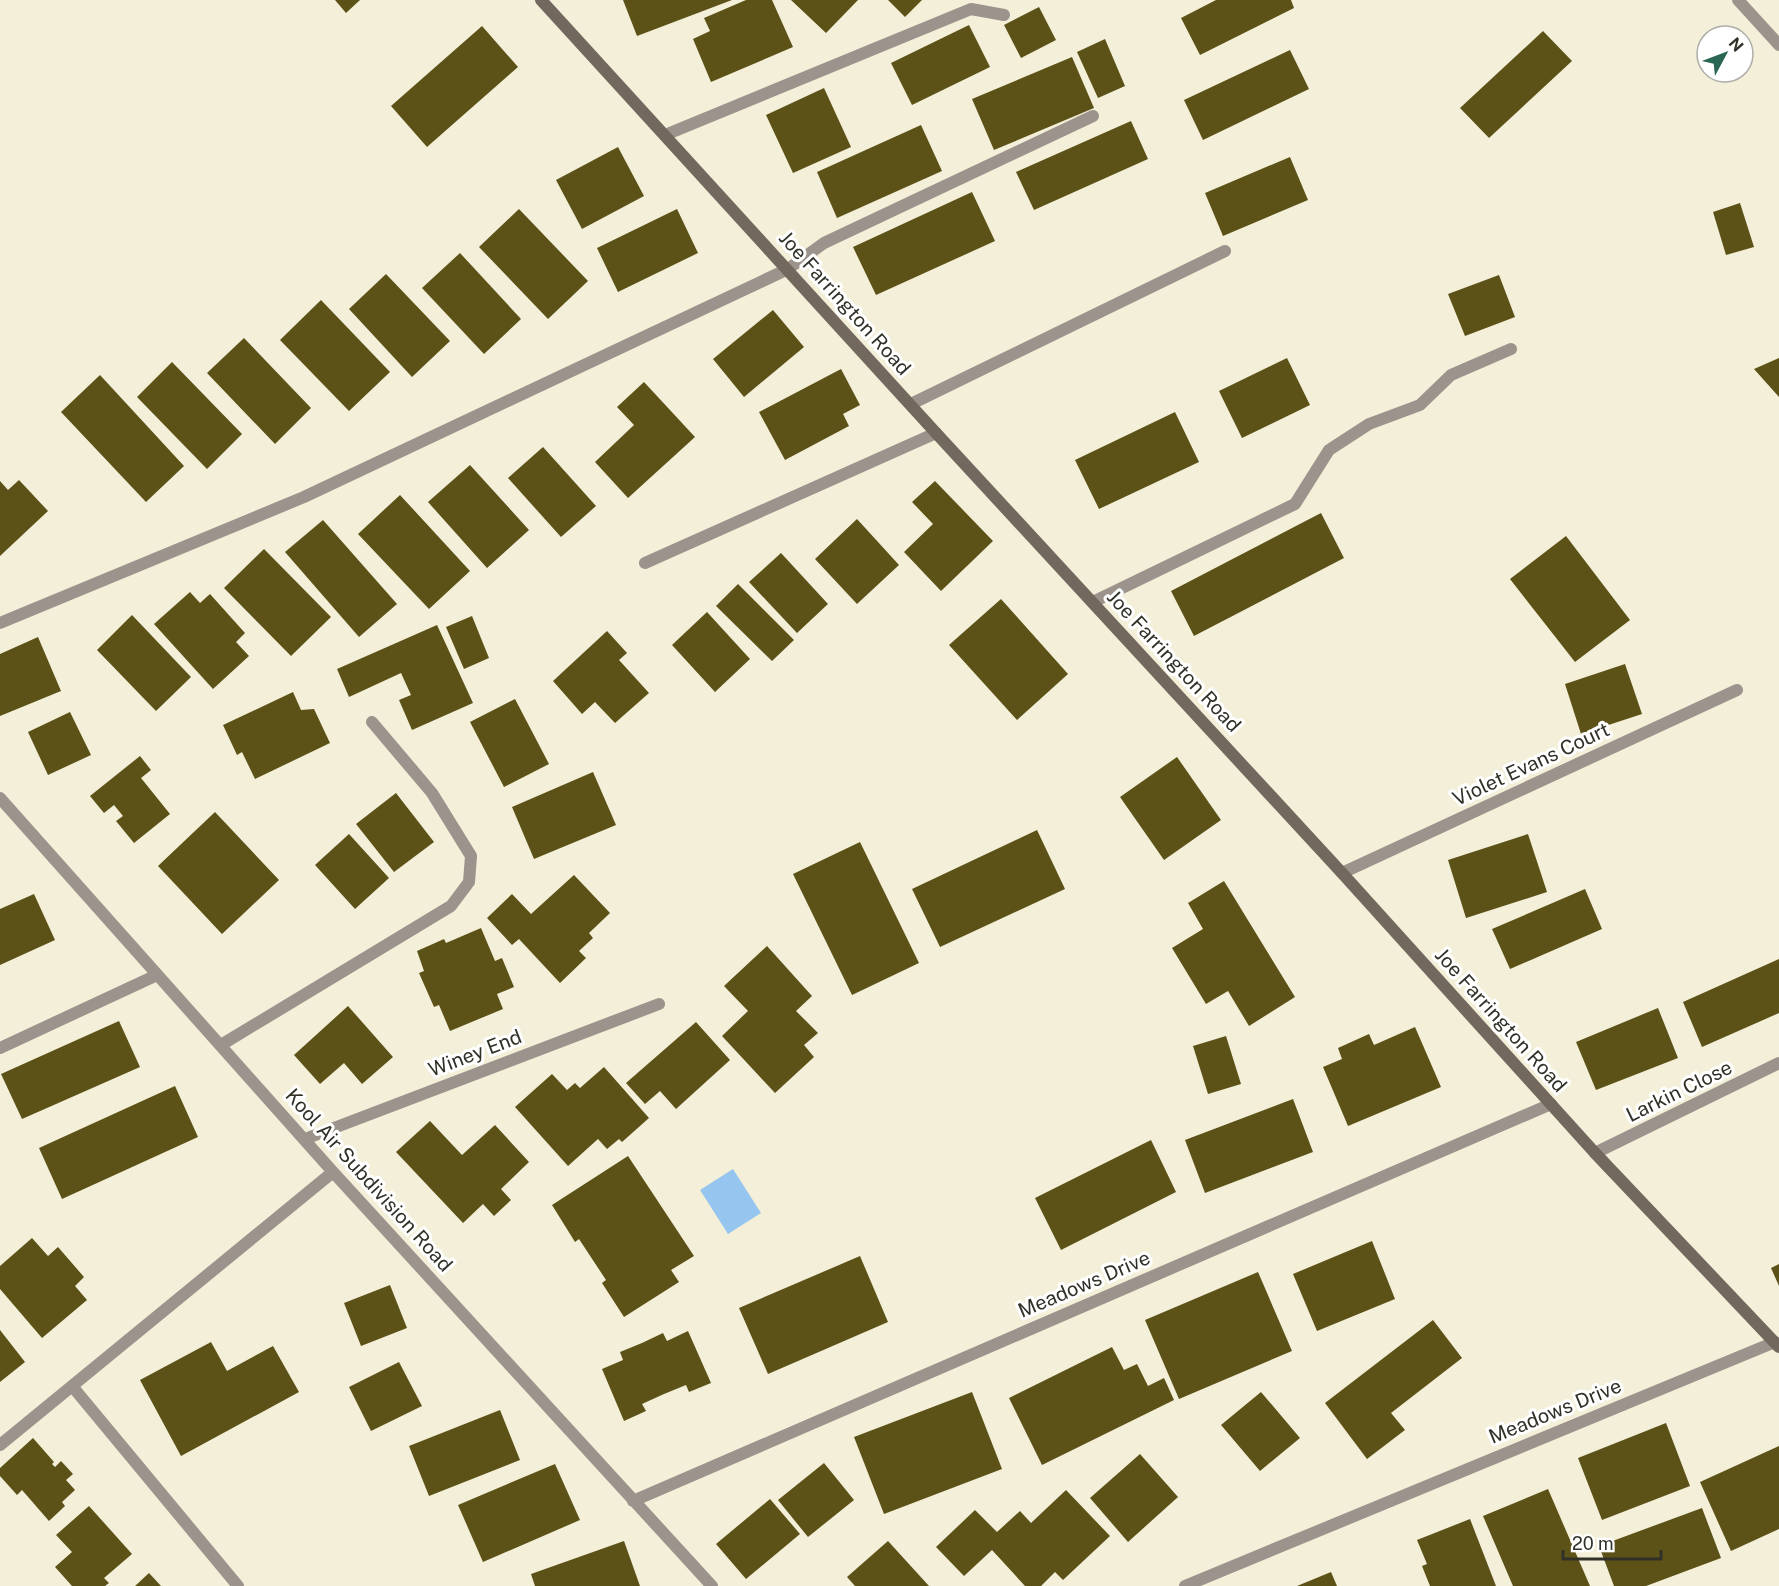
<svg xmlns="http://www.w3.org/2000/svg" width="1779" height="1586" font-family="'Public Sans',sans-serif">
  <style>
    .water { fill: #96c6ef }
    .building { fill: #5c5218 }
    .lines { fill: none; stroke-linecap: round; stroke-linejoin: round }
    .minor { stroke: #9b938c; stroke-width: 12 }
    .secondary { stroke: #73685e; stroke-width: 12 }
    .labels { text-anchor: middle; dominant-baseline: central; stroke-width: 6; stroke-linejoin: round; paint-order: stroke }
    .street-label { font-size: 20px; fill: #323128; stroke: #fff }
  </style>
  <rect width="100%" height="100%" fill="#f3efd8"/>
  <path class="water" d="M733 1169 761 1213 728 1234 700 1190Z"/>
  <path class="building" d="M335 0H360L346 13Z
    M623 0H732L637 36Z
    M746 0H772L793 47 711 82 693 39 710 31 704 18Z
    M791 0H858L826 33Z
    M888 0H922L905 17Z
    M1216 0H1291L1294 8 1200 55 1181 18Z
    M1039 7 1056 40 1021 58 1004 25Z
    M969 25 990 67 912 105 891 63Z
    M482 26 518 67 427 147 391 106Z
    M1543 31 1572 61 1489 138 1460 108Z
    M1105 39 1125 86 1098 98 1077 52Z
    M1290 50 1309 89 1203 140 1184 100Z
    M1072 57 1094 108 994 150 972 99Z
    M824 88 851 147 793 173 766 115Z
    M1131 121 1148 159 1034 210 1016 172Z
    M921 125 942 171 837 218 817 172Z
    M618 147 644 196 582 229 556 180Z
    M1290 157 1308 200 1223 236 1205 193Z
    M972 192 995 241 876 295 853 247Z
    M1740 203 1754 247 1726 255 1713 212Z
    M519 209 588 281 548 319 479 247Z
    M677 209 698 253 618 292 597 248Z
    M460 253 521 319 484 354 422 288Z
    M386 274 450 341 412 377 349 309Z
    M1499 275 1515 317 1465 336 1448 294Z
    M321 300 390 372 349 411 280 340Z
    M773 310 804 347 744 397 713 359Z
    M244 338 311 408 275 444 207 373Z
    M1287 358 1310 405 1242 438 1219 391Z
    M1779 358V397L1754 369Z
    M172 362 242 434 207 469 137 397Z
    M841 369 860 405 843 414 849 426 785 460 759 412Z
    M100 375 184 466 146 502 61 412Z
    M644 382 695 437 628 498 595 462 634 425 617 407Z
    M1175 412 1199 462 1099 509 1075 460Z
    M543 447 596 506 561 537 508 478Z
    M470 465 529 530 487 568 428 502Z
    M19 480 48 511 0 556V481L8 490Z
    M935 481 993 541 941 591 904 552 933 524 912 502Z
    M400 495 470 571 429 609 358 534Z
    M1321 513 1344 558 1194 636 1171 591Z
    M857 519 899 565 857 604 815 559Z
    M323 520 397 604 359 637 285 552Z
    M1566 536 1630 620 1575 662 1510 579Z
    M264 549 331 617 291 656 224 588Z
    M781 553 828 604 797 633 749 582Z
    M738 584 794 640 772 661 716 606Z
    M190 592 200 603 210 594 245 633 236 642 249 656 213 689 154 624Z
    M1001 599 1068 674 1017 720 949 645Z
    M707 612 750 659 715 692 672 645Z
    M132 615 191 677 156 711 97 650Z
    M472 616 489 658 464 669 446 627Z
    M437 625 473 703 412 730 399 700 411 695 401 673 349 697 337 669Z
    M607 631 627 653 619 660 649 693 615 723 595 702 582 714 553 681Z
    M38 637 61 691 0 716V654Z
    M1625 664 1642 714 1581 734 1565 684Z
    M293 692 301 710 314 709 330 743 255 779 242 752 237 755 223 725Z
    M515 699 549 764 504 787 470 722Z
    M70 712 91 755 48 775 28 732Z
    M140 756 151 770 141 778 170 814 134 843 116 821 123 816 114 805 104 813 90 796Z
    M1177 757 1221 820 1164 860 1120 797Z
    M593 772 616 825 534 859 512 807Z
    M396 793 434 842 394 872 356 824Z
    M215 812 279 880 222 934 158 866Z
    M1037 830 1065 889 940 947 912 889Z
    M349 834 389 878 355 909 315 865Z
    M1528 834 1547 892 1466 918 1448 860Z
    M860 842 919 963 852 995 793 874Z
    M574 875 610 913 589 933 593 938 579 951 586 958 560 983 519 939 512 945 487 918 512 894 531 914Z
    M1224 881 1295 997 1249 1026 1228 991 1206 1004 1172 948 1203 929 1188 903Z
    M1585 889 1602 929 1510 969 1492 929Z
    M34 894 55 940 0 965V909Z
    M481 928 495 961 502 958 514 987 497 994 503 1009 450 1031 439 1005 434 1007 419 973 424 971 417 951 444 939 446 943Z
    M767 946 812 996 796 1011 818 1033 804 1045 814 1057 775 1093 722 1036 748 1011 724 986Z
    M1779 959V1013L1702 1047 1683 1002Z
    M348 1006 393 1057 362 1084 344 1063 320 1084 294 1055Z
    M1658 1008 1678 1058 1596 1090 1576 1042Z
    M119 1021 140 1067 22 1119 1 1074Z
    M696 1022 730 1060 676 1109 660 1091 645 1104 626 1083Z
    M1415 1027 1441 1087 1348 1126 1323 1067 1342 1059 1338 1048 1369 1034 1374 1045Z
    M1226 1036 1241 1084 1208 1094 1193 1046Z
    M604 1067 649 1118 622 1142 619 1139 607 1149 598 1139 568 1166 515 1107 552 1074 567 1090 575 1083 580 1088Z
    M175 1086 198 1137 62 1199 39 1148Z
    M1293 1099 1313 1152 1205 1193 1185 1140Z
    M430 1121 462 1155 495 1125 529 1162 501 1189 511 1200 494 1216 483 1204 463 1223 396 1152Z
    M1151 1140 1176 1192 1061 1250 1035 1198Z
    M628 1156 694 1256 671 1270 679 1282 624 1317 602 1283 606 1280 579 1239 575 1242 552 1205Z
    M32 1238 48 1256 58 1247 84 1277 75 1286 87 1300 42 1338 0 1289V1266Z
    M1372 1241 1395 1299 1317 1331 1293 1274Z
    M860 1256 888 1322 768 1374 739 1308Z
    M1779 1264V1286L1771 1268Z
    M1258 1272 1292 1351 1179 1399 1145 1320Z
    M390 1285 407 1328 361 1346 344 1303Z
    M1433 1320 1462 1358 1391 1413 1405 1430 1367 1459 1325 1403Z
    M0 1330 25 1362 0 1382Z
    M688 1331 711 1383 689 1392 686 1385 664 1394 642 1404 646 1411 624 1421 602 1369 623 1360 620 1352 642 1343 663 1333 667 1341Z
    M211 1342 227 1371 273 1346 299 1392 181 1456 140 1380Z
    M1112 1347 1124 1370 1137 1364 1148 1386 1164 1378 1174 1400 1042 1465 1009 1398Z
    M399 1362 422 1406 371 1431 349 1387Z
    M972 1392 1002 1469 884 1514 854 1437Z
    M1261 1392 1300 1438 1260 1471 1221 1425Z
    M500 1410 520 1460 429 1496 409 1446Z
    M1666 1423 1690 1486 1602 1520 1578 1458Z
    M33 1438 54 1462 52 1464 55 1467 61 1461 73 1474 66 1480 75 1490 62 1502 65 1506 49 1521 22 1490 17 1495 0 1476V1468Z
    M1779 1446V1529L1731 1551 1700 1482Z
    M1140 1454 1178 1497 1128 1542 1090 1498Z
    M824 1463 854 1500 808 1537 778 1500Z
    M555 1464 580 1520 483 1562 458 1505Z
    M1548 1489 1590 1586H1513L1483 1516Z
    M1066 1490 1110 1536 1063 1580 1055 1572 1041 1586H1025L992 1550 964 1576 936 1547 975 1510 997 1532 1020 1511 1031 1523Z
    M770 1499 800 1534 746 1579 716 1544Z
    M89 1506 132 1554 104 1578 109 1583 105 1586H72L55 1567 72 1552 56 1535Z
    M1702 1508 1721 1558 1646 1586H1614L1599 1546Z
    M1470 1519 1496 1586H1430L1422 1566 1427 1564 1417 1540Z
    M624 1541 640 1586H535L531 1574Z
    M888 1541 929 1586H855L847 1577Z
    M1331 1572 1337 1586H1297Z
    M149 1573 161 1586H135Z"/>
  <g class="lines">
    <path class="minor" d="M1738 0 1779 45
      M665 135 971 9 1004 15
      M911 404 1225 251
      M645 563 936 433
      M1093 602 1295 504 1329 450 1369 424 1420 405 1451 375 1511 349
      M0 623 304 497 788 269 824 243 1093 116
      M0 798 333 1172 712 1586
      M1342 873 1737 690
      M221 1045 451 906 469 882 471 856 432 793 372 722
      M0 1048 157 975
      M305 1139 659 1004
      M1595 1153 1779 1063
      M72 1386 238 1586
      M0 1445 333 1172
      M633 1501 1551 1104
      M1185 1586 1775 1342"/>
    <path class="secondary" d="M541 0 936 433 1342 873 1595 1153 1779 1347"/>
  </g>
  <g class="labels">
    <g class="street-label">
      <text transform="translate(845 303) rotate(48)">Joe Farrington Road</text>
      <text transform="translate(1174 661) rotate(47)">Joe Farrington Road</text>
      <text transform="translate(1531 764) rotate(-25)">Violet Evans Court</text>
      <text transform="translate(1501 1020) rotate(48)">Joe Farrington Road</text>
      <text transform="translate(475 1053) rotate(-21)">Winey End</text>
      <text transform="translate(1679 1091) rotate(-26)">Larkin Close</text>
      <text transform="translate(369 1180) rotate(48)">Kool Air Subdivision Road</text>
      <text transform="translate(1084 1284) rotate(-23)">Meadows Drive</text>
      <text transform="translate(1555 1411) rotate(-22)">Meadows Drive</text>
    </g>
  </g>
  <g transform="translate(1725 54) rotate(49)"><circle r="28" fill="#ffffff" stroke="#adada9" stroke-width="1.5"/>
  <path d="M0-4.5L10 22L0 15L-10 22Z" fill="#296754"/>
  <text y="-9" font-size="16" font-weight="bold" text-anchor="middle" fill="#323128">N</text>
  </g>
  <path d="M1563 1550v9h98v-9" fill="none" stroke="#323128" stroke-width="3"/>
  <text x="1572" y="1550" font-size="18" fill="#323128" stroke="#ffffff" stroke-width="4.5" paint-order="stroke">20 m</text>
</svg>
